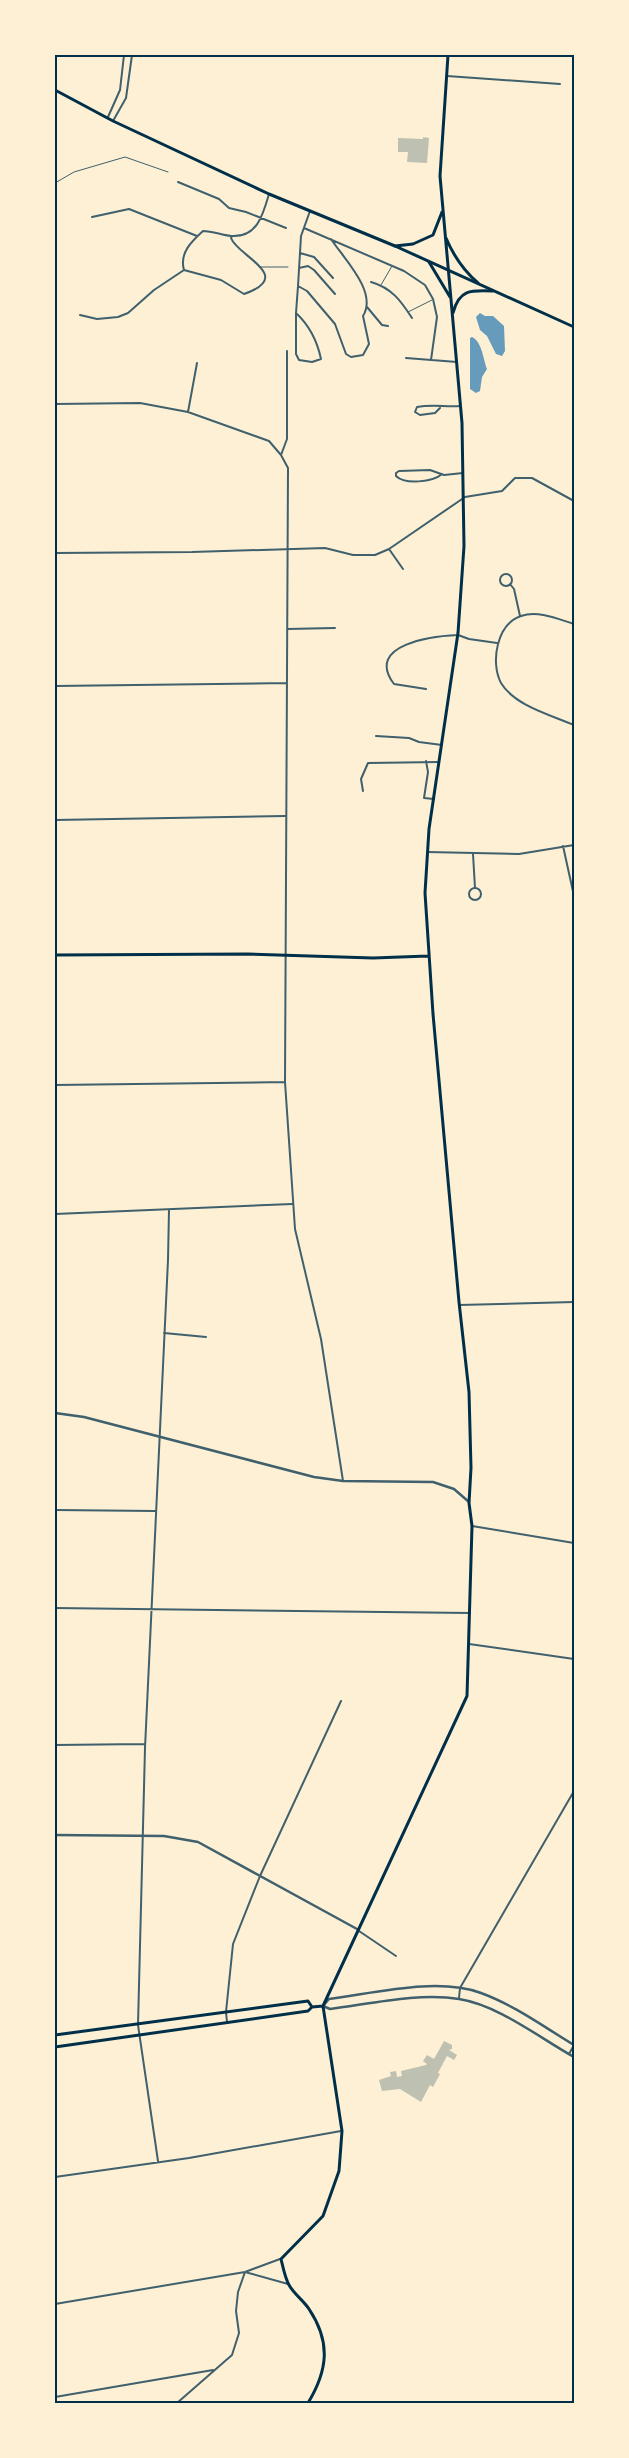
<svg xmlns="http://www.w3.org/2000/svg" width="629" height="2458" font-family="Figtree,sans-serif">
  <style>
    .water { fill: #669bbc }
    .building { fill: #bec0b2 }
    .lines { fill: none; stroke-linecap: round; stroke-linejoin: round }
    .service { stroke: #3f606c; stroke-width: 1 }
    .minor { stroke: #3f606c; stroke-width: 2 }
    .tertiary { stroke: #3f606c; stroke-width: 2.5 }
    .secondary { stroke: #003049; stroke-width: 3 }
    .primary { stroke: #003049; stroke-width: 3 }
    .neatline { fill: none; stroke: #003049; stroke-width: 2 }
  </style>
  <rect width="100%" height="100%" fill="#fdf0d5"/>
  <path class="water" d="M480 313 485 316H493L504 326 505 351 502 356 496 354 487 336 480 330 476 317Z
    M472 337C482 342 483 358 487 369L482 377 480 391 476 393 470 389V338Z"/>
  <path class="building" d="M423 137 429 138 427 163 407 162 408 152H398V138L423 139Z
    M444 2041 452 2045V2049L449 2050 457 2055 454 2060 447 2056 438 2073 440 2074 433 2087 430 2085 421 2102 400 2089 382 2091 379 2080 391 2076 390 2072 396 2071 397 2077 402 2076 401 2071 426 2065 427 2064 423 2061 427 2055 434 2059Z"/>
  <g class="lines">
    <path class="service" d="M55 183 74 172 125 157 168 172
      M260 267H288
      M381 285 392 266
      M408 312 432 300"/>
    <path class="minor" d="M447 76 560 84
      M108 117 120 90 124 55
      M113 121 126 98 132 55
      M178 182 219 199 229 208 246 212 286 228
      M310 211 301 236 298 286 307 291 335 324 346 354 351 357 363 355 369 344 363 316C378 292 344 259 331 239
      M92 217 129 209 197 236
      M304 228 404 271 425 285 433 299 437 317 431 360
      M300 253 314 257 333 278
      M299 268 308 266 314 270 335 294
      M184 270 221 280 244 294C296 276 237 256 231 238L232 236
      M371 282C392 288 401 301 412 318
      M367 307 382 325 388 326
      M296 313V354L299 360 312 362 321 359C317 340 310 326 296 313L298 286
      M80 315 97 319 118 317 128 313 154 290 184 270C179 253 192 241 203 231 213 231 221 235 231 236 257 238 263 215 269 194
      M406 358 457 362
      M55 404 140 403 188 412 269 441 281 455 288 468 285 1082 295 1229 321 1339 343 1481
      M440 408 435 413 420 415 415 412 417 407C432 404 445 407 460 406
      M188 412 197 363
      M281 455 287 439V351
      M442 474C433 482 405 485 396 476V473L399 471 430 470 444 475 463 473
      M389 549 403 569
      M55 553 192 552 325 548 353 555H375L389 549 465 497 502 491 515 478H532L574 501
      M500 580a6 6 0 1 1 12 0a6 6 0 1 1-12 0Z
      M510 584 514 589 520 616
      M574 624C558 619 538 610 521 616 497 624 490 662 501 683 515 706 551 715 574 725
      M287 629 335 628
      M458 635 469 639 497 643
      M55 686 286 683
      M426 689 394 684C364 644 434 636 458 635
      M376 736 409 738 419 742 442 745
      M426 761 428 772 424 798 434 799
      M363 791 361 779 368 763 439 762
      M55 820 285 816
      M563 846 574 896
      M427 852 519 854 574 845
      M473 854 475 888
      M469 894a6 6 0 1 1 12 0a6 6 0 1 1-12 0Z
      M55 1085 285 1082
      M55 1214 292 1204
      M459 1305 574 1302
      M164 1333 206 1337
      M55 1510 155 1511
      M472 1526 574 1543
      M55 1608 470 1613
      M469 1644 574 1659
      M55 1745 145 1744
      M359 1931 396 1956
      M459 1998 460 1988 574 1791
      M227 2022 226 2012 233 1944 260 1876 341 1701
      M569 2054 574 2045
      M158 2161 138 2025 145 1748 168 1260 169 1210
      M55 2177 189 2158 341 2131
      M55 2304 245 2272 280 2259
      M55 2397 213 2370
      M177 2403 232 2355 239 2333 236 2311 238 2292 245 2272 288 2284"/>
    <path class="tertiary" d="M55 1413 84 1417 314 1477 343 1481 433 1482 454 1489 469 1502
      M55 1835 164 1836 198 1842 357 1929
      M574 2045C544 2027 514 2005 481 1993 437 1977 375 1993 329 1999L323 2006 330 2009C369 2004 420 1992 459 1999 498 2005 540 2038 574 2057"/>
    <path class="secondary" d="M446 238C454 257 463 270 478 283
      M395 246 413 244 433 235 442 212
      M429 262 450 297
      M453 313C459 289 471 290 493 291
      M55 955 248 954 373 958 428 956
      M55 2035 308 2001 312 2007
      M55 2047 308 2011 312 2007 323 2006
      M308 2403C328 2370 331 2342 309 2309 303 2300 294 2294 289 2285 285 2278 283 2267 281 2259L323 2216 339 2171 342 2131 323 2006 467 1696 472 1526 469 1503 471 1468 469 1392 459 1302 433 1014 425 893 429 829 458 633 464 546 462 423 440 176 448 55"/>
    <path class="primary" d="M55 90 113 121 269 194 395 246 574 327"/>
  </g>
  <rect width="629" height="2458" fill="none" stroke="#fdf0d5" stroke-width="112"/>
  <rect x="56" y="56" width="517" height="2346" class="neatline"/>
</svg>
